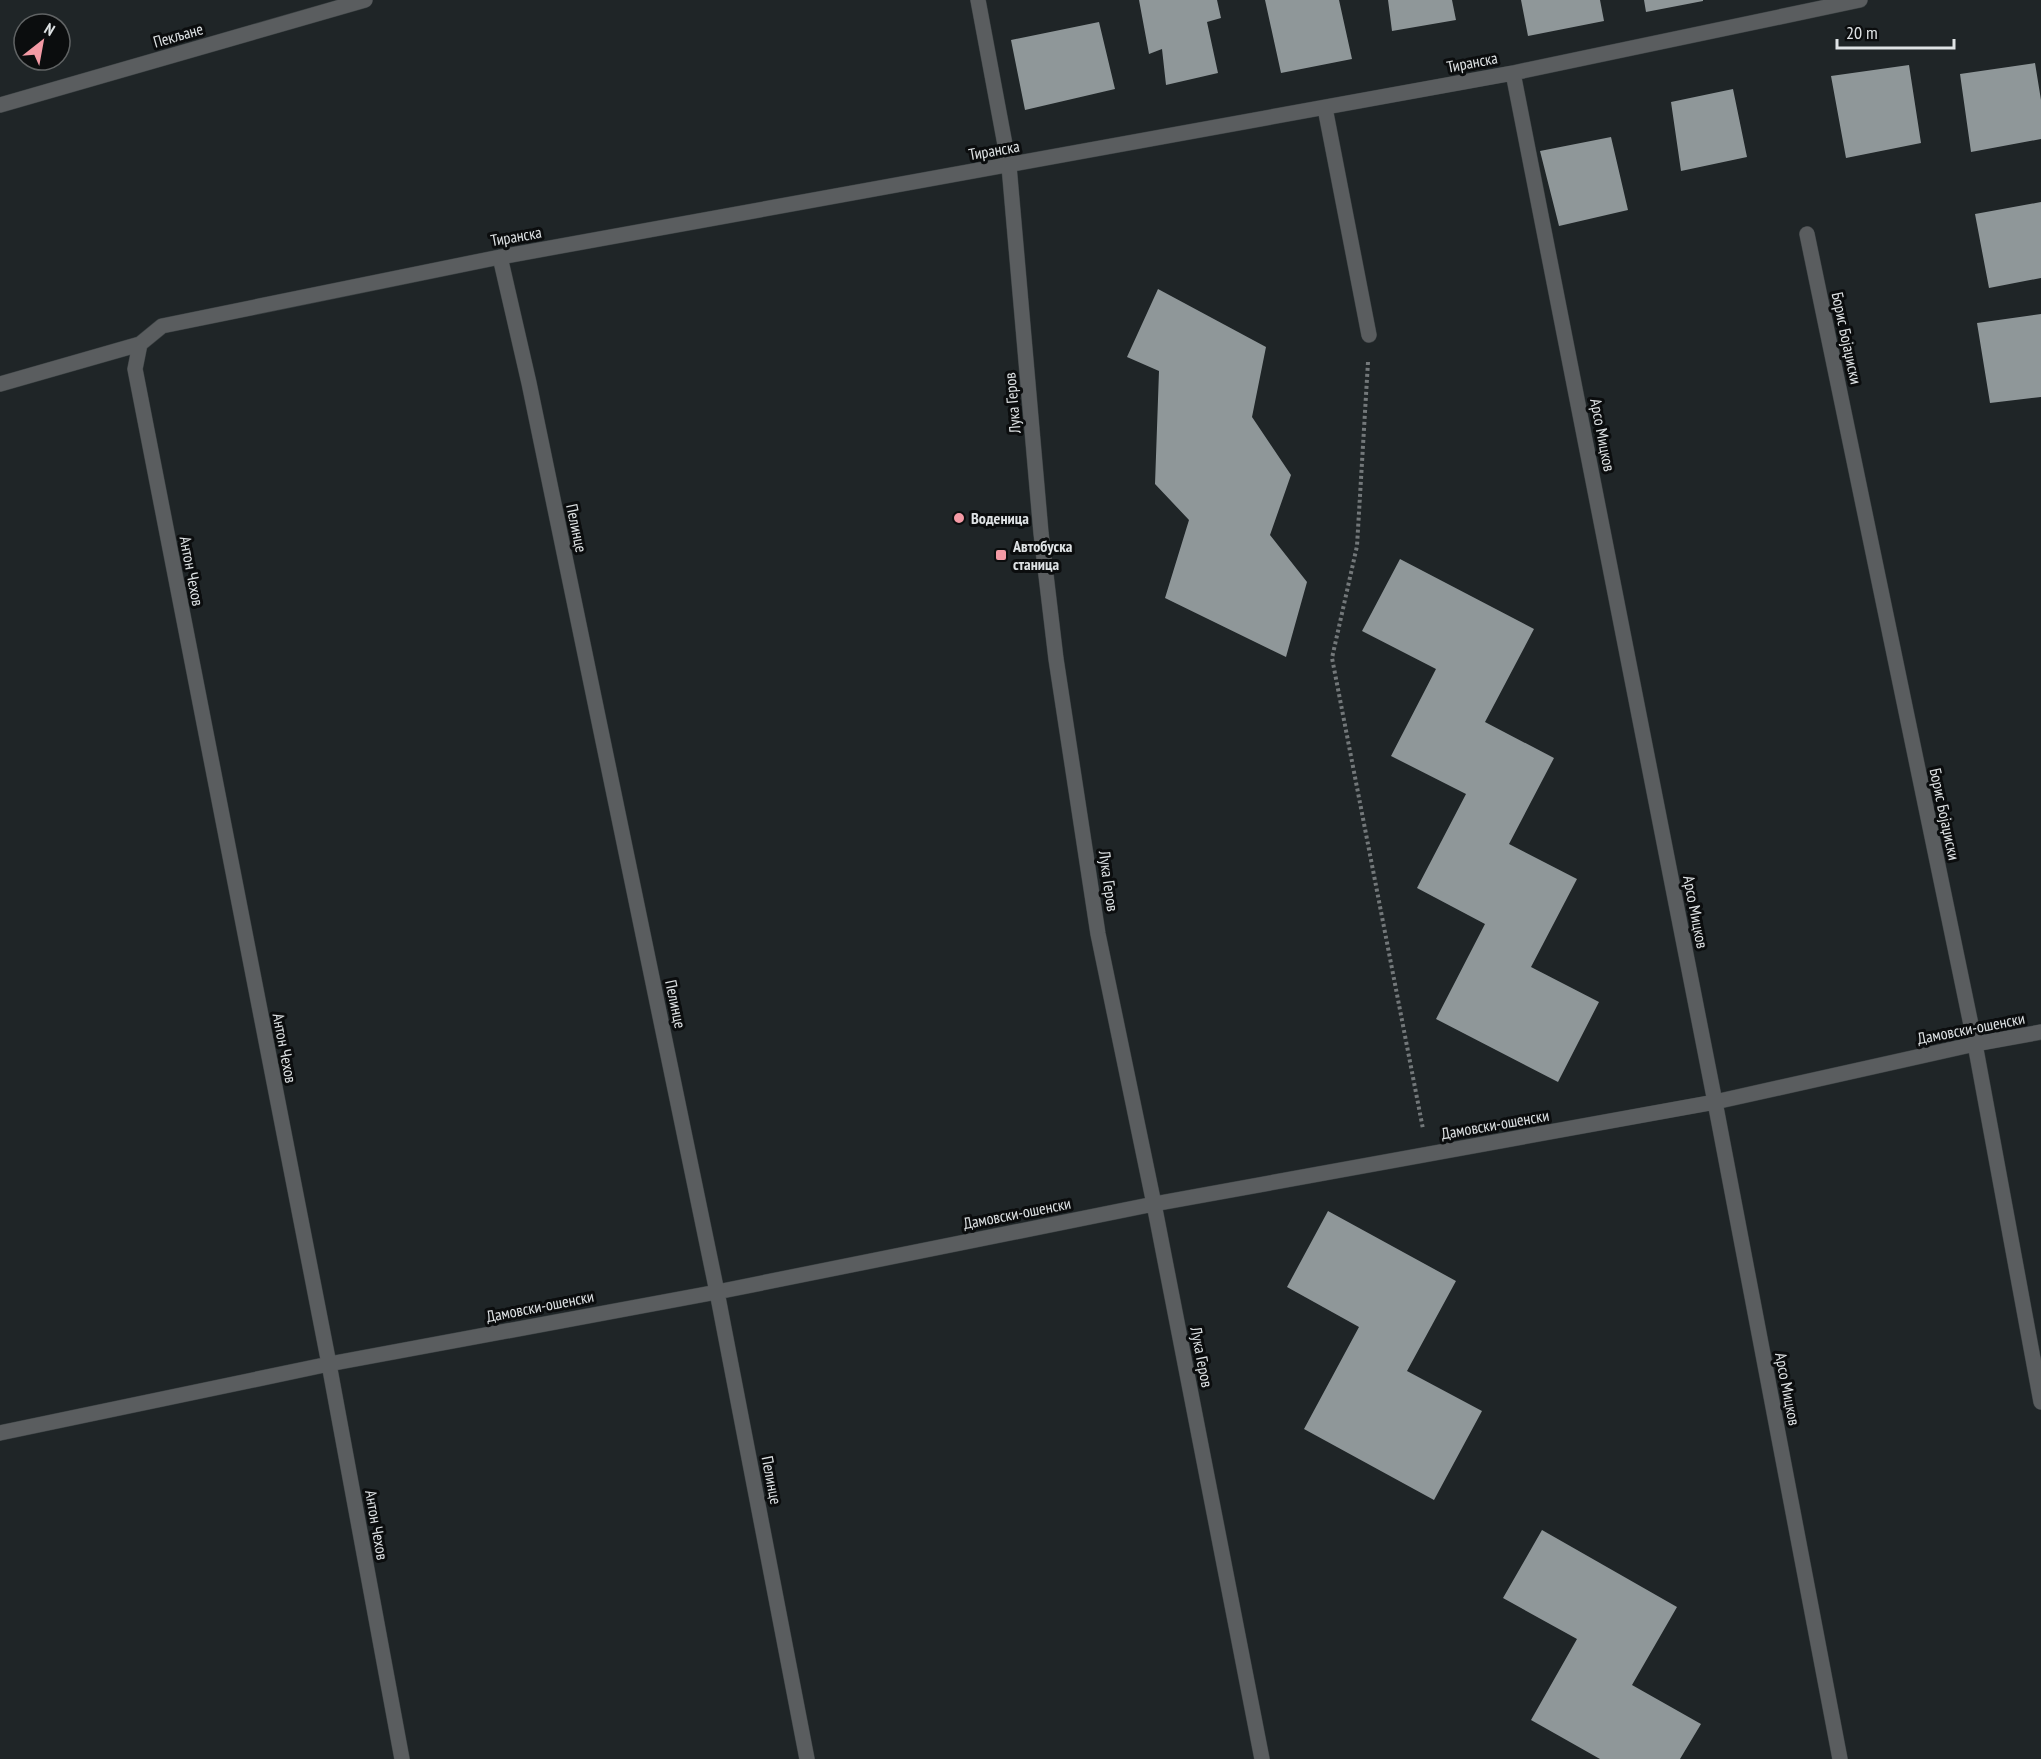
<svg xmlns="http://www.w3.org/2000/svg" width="2041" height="1759" font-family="'PT Sans Narrow',sans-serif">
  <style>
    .building { fill: #8f9799 }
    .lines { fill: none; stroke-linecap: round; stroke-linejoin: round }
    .minor-casing { stroke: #3a4042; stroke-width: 16 }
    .path { stroke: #73787a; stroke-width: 4; stroke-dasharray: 3 3; stroke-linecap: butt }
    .minor { stroke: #5a5d5f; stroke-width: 15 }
    .poi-dot { fill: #f49aa5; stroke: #0b0d0e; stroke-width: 2 }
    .labels { text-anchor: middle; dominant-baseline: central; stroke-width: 6; stroke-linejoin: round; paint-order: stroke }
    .street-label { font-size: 16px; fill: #dfe3e5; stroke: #0b0d0e }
    .poi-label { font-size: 16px; font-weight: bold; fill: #dfe3e5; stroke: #0b0d0e; text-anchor: start }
  </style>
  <rect width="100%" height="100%" fill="#1f2527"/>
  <path class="building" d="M1139 0H1217L1221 18 1207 22 1218 73 1166 85 1162 49 1149 54Z
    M1265 0H1339L1352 59 1281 73Z
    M1388 0H1452L1456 20 1392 31Z
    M1521 0H1600L1604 21 1528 36Z
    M1644 0H1703V1L1646 12Z
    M1099 22 1115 89 1025 110 1011 40Z
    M2035 63 2041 100V139L1971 152 1960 74Z
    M1909 65 1921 143 1846 158 1831 76Z
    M1733 89 1747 157 1681 171 1671 102Z
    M1611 137 1628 210 1559 226 1540 151Z
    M2041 202V278L1989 288 1975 214Z
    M1158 289 1266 347 1252 417 1291 475 1270 535 1307 582 1286 657 1165 598 1189 520 1155 484 1159 371 1127 357Z
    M2041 314V397L1990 403 1977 323Z
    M1400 559 1534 629 1485 722 1554 758 1509 844 1577 879 1531 967 1599 1002 1558 1082 1436 1019 1485 924 1417 888 1466 794 1391 756 1436 669 1362 631Z
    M1328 1211 1456 1281 1407 1371 1482 1411 1434 1500 1304 1429 1359 1327 1287 1287Z
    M1542 1530 1677 1607 1632 1685 1701 1724 1680 1759H1600L1531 1720 1577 1639 1503 1598Z"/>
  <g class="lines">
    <defs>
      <path id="minor" d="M978 0 1009 166 1041 533 1056 659 1098 934 1154 1204 1262 1759
        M1513 73 1715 1102 1840 1759
        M0 105 365 0
        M1325 108 1369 335
        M1807 234 1975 1044 2041 1402
        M500 257 529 383 717 1292 807 1759
        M140 344 135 369 329 1364 402 1759
        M0 384 140 344 162 326 500 257 1513 73 1860 0
        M0 1433 329 1364 717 1292 1154 1204 1715 1102 1975 1044 2041 1032"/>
    </defs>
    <use href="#minor" class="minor-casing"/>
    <path class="path" d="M1368 362 1357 546 1332 658 1423 1129"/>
    <use href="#minor" class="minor"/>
  </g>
  <g class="poi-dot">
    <circle cx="959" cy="518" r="6"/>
    <rect x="995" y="549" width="12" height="12" rx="3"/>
  </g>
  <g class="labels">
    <g class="street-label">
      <text transform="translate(178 35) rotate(-16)">Пекљане</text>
      <text transform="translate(1472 62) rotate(-11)">Тиранска</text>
      <text transform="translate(994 150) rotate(-10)">Тиранска</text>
      <text transform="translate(516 236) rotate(-10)">Тиранска</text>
      <text transform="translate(1847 338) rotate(78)">Борис Бојаџиски</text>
      <text transform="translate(1012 403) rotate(-95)">Лука Геров</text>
      <text transform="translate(1603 435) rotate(79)">Арсо Мицков</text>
      <text transform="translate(577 528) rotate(78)">Пелинце</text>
      <text transform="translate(192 571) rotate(79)">Антон Чехов</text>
      <text transform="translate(1945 814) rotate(78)">Борис Бојаџиски</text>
      <text transform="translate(1109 881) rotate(82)">Лука Геров</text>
      <text transform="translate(1696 912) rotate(79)">Арсо Мицков</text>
      <text transform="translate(676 1004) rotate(78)">Пелинце</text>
      <text transform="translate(1971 1028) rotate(-11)">Дамовски-ошенски</text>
      <text transform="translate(285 1048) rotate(79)">Антон Чехов</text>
      <text transform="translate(1495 1124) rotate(-10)">Дамовски-ошенски</text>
      <text transform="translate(1017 1213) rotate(-11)">Дамовски-ошенски</text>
      <text transform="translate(540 1306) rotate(-11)">Дамовски-ошенски</text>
      <text transform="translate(1202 1357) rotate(79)">Лука Геров</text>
      <text transform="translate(1788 1389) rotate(79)">Арсо Мицков</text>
      <text transform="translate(772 1480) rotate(79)">Пелинце</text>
      <text transform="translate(377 1525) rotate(80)">Антон Чехов</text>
    </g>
    <g class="poi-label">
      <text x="971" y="518">Воденица</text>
      <text x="1013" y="546">Автобуска<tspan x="1013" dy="18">станица</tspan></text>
    </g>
  </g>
  <g transform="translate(42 42) rotate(31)"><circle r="28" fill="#0b0d0e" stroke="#606364" stroke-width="1.5"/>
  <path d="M0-4.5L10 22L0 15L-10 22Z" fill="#f49aa5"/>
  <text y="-9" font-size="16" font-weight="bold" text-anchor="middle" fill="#dfe3e5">N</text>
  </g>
  <path d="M1837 39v9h117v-9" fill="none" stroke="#dfe3e5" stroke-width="3"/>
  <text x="1846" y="39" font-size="18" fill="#dfe3e5" stroke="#0b0d0e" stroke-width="4.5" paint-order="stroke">20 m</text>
</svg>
